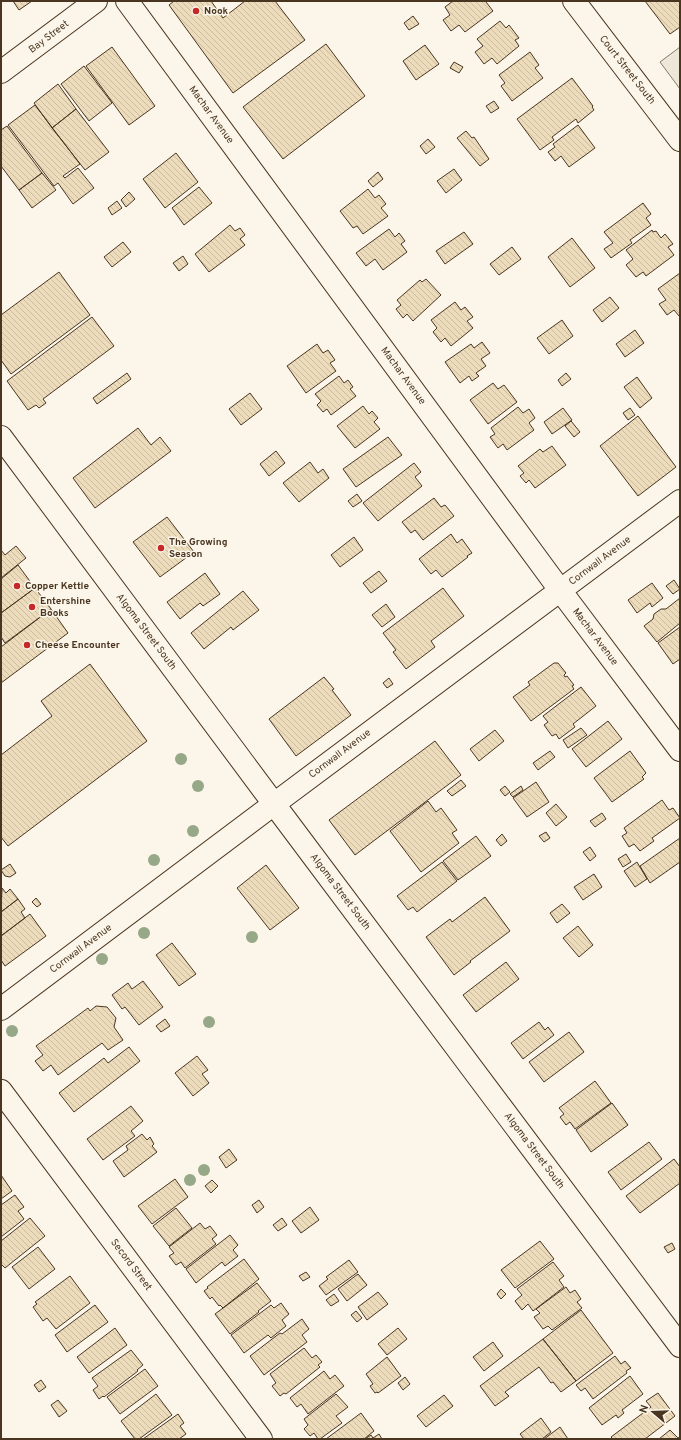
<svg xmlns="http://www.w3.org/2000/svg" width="681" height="1440" font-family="Overpass,sans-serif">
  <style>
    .parking { fill: #ede7d9; stroke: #887966 }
    .building { fill: url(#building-back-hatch); stroke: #4a3520 }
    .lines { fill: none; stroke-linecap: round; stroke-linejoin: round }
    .minor-casing { stroke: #4a3520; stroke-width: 24 }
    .minor { stroke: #fbf6e9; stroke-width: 22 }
    .tree { fill: #96a887 }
    .poi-dot { fill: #c62828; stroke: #fbf6e9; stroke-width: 1.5 }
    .labels { text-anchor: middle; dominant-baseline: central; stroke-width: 3; stroke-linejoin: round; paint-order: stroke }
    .poi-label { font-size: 10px; font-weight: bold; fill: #4a3520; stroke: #fbf6e9; text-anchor: start }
    .street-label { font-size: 10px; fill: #4a3520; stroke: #fbf6e9 }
  </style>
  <defs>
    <pattern id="building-back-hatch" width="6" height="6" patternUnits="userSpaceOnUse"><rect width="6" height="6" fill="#ecdcbc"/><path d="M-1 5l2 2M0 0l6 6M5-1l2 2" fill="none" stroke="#ccbda1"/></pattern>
  </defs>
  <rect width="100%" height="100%" fill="#fbf6e9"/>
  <path class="parking" d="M680 47V89L660 62Z"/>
  <path class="building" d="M13 1H32L19 10Z
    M174 1H211L223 18 245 1H275L305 40 233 93 169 5Z
    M453 1H488L486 2 493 11 465 32 459 25 451 31 443 20 450 15 445 7Z
    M645 1H680V27L670 34Z
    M413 16 419 24 409 30 404 23Z
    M500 21 506 28 509 25 519 38 515 40 519 46 497 64 492 58 484 64 475 52 483 46 477 39Z
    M326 44 365 96 283 159 243 107Z
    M425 45 439 64 416 80 403 61Z
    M112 47 155 106 129 125 86 66Z
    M530 52 539 65 535 68 543 78 512 101 501 86 505 83 499 75Z
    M454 62 463 67 459 73 450 68Z
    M84 66 112 103 89 121 61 84Z
    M572 78 593 106 592 107 594 110 578 123 576 119 552 137 554 140 540 150 517 119Z
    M58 84 76 109 52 128 34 103Z
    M494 101 499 108 491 113 486 106Z
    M35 105 80 164 63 176 65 178 78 168 94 188 73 204 58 183 54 186 8 125Z
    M76 109 109 152 85 170 52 128Z
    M578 125 595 148 569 167 561 156 555 161 548 152 555 147 553 144Z
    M7 126 42 173 19 190 1 166V130Z
    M466 131 472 138 474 137 489 159 480 166 457 138Z
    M428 139 435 147 426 154 420 146Z
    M176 153 198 182 165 208 143 179Z
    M454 169 462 180 446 193 437 181Z
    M378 172 383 179 373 187 368 181Z
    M42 173 56 190 32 208 19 190Z
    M199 187 212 203 184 225 172 208Z
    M368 189 375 198 379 195 386 204 381 208 388 216 363 234 357 226 353 228 340 211Z
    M129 192 135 199 126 207 121 200Z
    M117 201 122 208 112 215 108 208Z
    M643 203 651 214 646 218 651 225 630 240 632 243 611 258 604 249 613 243 604 232Z
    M230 225 235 231 240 228 245 235 240 239 245 245 209 272 195 254Z
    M389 229 395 237 399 233 405 241 401 244 407 252 383 270 375 259 366 266 356 253Z
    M652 230 653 232 656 231 661 238 665 234 673 244 668 247 674 255 646 276 643 272 636 277 626 265 633 259 626 250Z
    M464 232 473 244 445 264 436 251Z
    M572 238 595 268 570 287 548 257Z
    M123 242 131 252 112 267 104 257Z
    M512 247 521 259 499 275 490 264Z
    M183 256 188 264 179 271 173 263Z
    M59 272 90 315 11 374 1 360V315Z
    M680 273V315L679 316 674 310 667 315 659 304 666 300 658 289Z
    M426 279 441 295 413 321 407 314 403 318 396 309 401 305 397 300 420 280 422 282Z
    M610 297 619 308 602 322 593 310Z
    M455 302 461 310 465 307 473 317 467 321 473 328 451 346 445 338 441 342 433 332 437 328 431 320Z
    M92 317 114 346 43 399 46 403 39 408 36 405 28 410 7 381Z
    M562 320 573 336 549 354 537 338Z
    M635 330 644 343 625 357 616 344Z
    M482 342 490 353 481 359 486 366 476 373 479 376 472 381 469 376 460 383 445 362 471 344 474 348Z
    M317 344 323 353 328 350 335 360 330 363 336 371 306 393 287 366Z
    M127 373 131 379 97 404 93 398Z
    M566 373 571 379 562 386 558 380Z
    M339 376 344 383 348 380 353 387 350 389 356 396 331 415 327 409 323 412 317 405 321 401 315 394Z
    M637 377 652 398 640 408 624 387Z
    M493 383 498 389 504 385 517 402 488 424 470 400Z
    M250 393 262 409 241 425 229 409Z
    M363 406 369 414 372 411 378 418 374 422 380 429 355 448 337 426Z
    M518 407 523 413 529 409 535 418 529 423 534 430 507 450 503 444 498 448 490 437 495 434 491 428Z
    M563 408 572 420 552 434 544 422Z
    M630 408 635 415 628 420 623 413Z
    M638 416 676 467 638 496 600 446Z
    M571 421 580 432 574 437 565 426Z
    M138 428 151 445 160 437 171 451 95 508 73 478Z
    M388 437 402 455 356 487 343 469Z
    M552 446 566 465 535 488 529 480 526 483 520 476 524 473 518 466 540 449 543 452Z
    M276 451 285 463 269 476 260 464Z
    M310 462 318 473 323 469 329 478 299 502 283 483Z
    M414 463 421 472 415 477 422 486 378 521 363 503Z
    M357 494 362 501 353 507 348 501Z
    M434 498 441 507 445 505 454 516 423 540 415 530 411 533 402 522Z
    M167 517 194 552 160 577 133 542Z
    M451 534 457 543 462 539 472 553 467 556 468 557 442 577 436 570 431 574 419 559Z
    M354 537 363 550 340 567 331 555Z
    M16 546 26 558 1 578V550L5 555Z
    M18 565 35 588 1 613V579Z
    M379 571 387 581 371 593 363 583Z
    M205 573 220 594 203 606 200 603 180 619 167 602Z
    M674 580 680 589 673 594 666 586Z
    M652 583 663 598 652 607 650 603 637 613 628 600Z
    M35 588 51 609 5 643 1 637V613Z
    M443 588 464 616 431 641 435 647 406 669 393 652 396 650 383 633Z
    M243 591 259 610 233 630 231 627 204 649 191 633Z
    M680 598V623L657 642 644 626 653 619 654 614 661 609H666Z
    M386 604 395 617 382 627 372 615Z
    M51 609 68 633 1 683V647Z
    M680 627V659L673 664 658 643Z
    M554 663H558L566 673 564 675 565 677 567 676 574 685 572 686 574 689 531 721 513 697 530 685 528 682Z
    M90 664 147 741 8 846 1 837V755L52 716 41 701Z
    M324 677 334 689 332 690 351 715 296 756 269 719Z
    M389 678 393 684 387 688 383 683Z
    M581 687 596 706 573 724 575 727 559 739 556 734 552 736 544 725 548 722 543 716Z
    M608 721 622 739 586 767 572 749Z
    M581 728 587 735 568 748 563 740Z
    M495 730 504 741 479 761 470 749Z
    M435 741 461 775 355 855 329 820Z
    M550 751 555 757 538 770 533 763Z
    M630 751 646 773 642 777 644 779 612 802 594 778Z
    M461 780 466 786 452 796 447 791Z
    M536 782 549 802 527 817 513 798Z
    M505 786 510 792 505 796 500 790Z
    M521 786 523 790 513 797 510 794Z
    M662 800 669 810 673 808 680 818 652 838 654 841 640 851 634 844 629 847 622 836 627 833 624 828Z
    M428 801 436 812 441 808 457 830 452 833 459 843 421 872 390 831Z
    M556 804 567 817 556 826 546 813Z
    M602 813 606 819 595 827 590 821Z
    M546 832 550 838 544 842 539 836Z
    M502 834 507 841 501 846 496 840Z
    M476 836 491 856 458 880 443 861Z
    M680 838V862L650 883 640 866Z
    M590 847 596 856 590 861 583 852Z
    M626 854 631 862 623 867 618 859Z
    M442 862 457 881 417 912 413 907 408 910 397 896Z
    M637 862 647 879 635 887 624 871Z
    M10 864 16 873 10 877 5 876 1 870Z
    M266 865 299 908 270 930 237 888Z
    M594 874 602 887 583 900 574 887Z
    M2 888 6 893 10 889 18 899 1 912Z
    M485 897 510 931 470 961 471 962 454 975 426 937 450 919 452 922Z
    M36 898 41 904 37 907 32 902Z
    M18 899 25 909 21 912 25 918 1 936V912Z
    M562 904 570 913 557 923 550 913Z
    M30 914 46 936 5 966 1 960V936Z
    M578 926 593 945 579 957 563 938Z
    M172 943 196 974 179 986 156 955Z
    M506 962 519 979 476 1012 463 995Z
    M143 981 163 1007 139 1025 125 1007 122 1009 112 995 128 983 132 989Z
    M96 1006 107 1007 116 1018 114 1027 123 1040 108 1050 102 1043 58 1075 51 1065 43 1071 35 1061 43 1055 36 1046 88 1008 90 1011Z
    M165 1019 170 1026 161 1032 156 1026Z
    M539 1022 545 1030 548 1027 554 1035 523 1059 511 1043Z
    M569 1032 584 1052 544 1082 529 1062Z
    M129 1047 140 1061 74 1112 59 1093 104 1058 108 1063Z
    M197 1056 208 1070 202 1074 209 1083 193 1096 175 1073Z
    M595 1081 611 1103 575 1129 570 1122 566 1125 560 1117 564 1114 559 1108Z
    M612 1103 628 1125 591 1152 576 1130Z
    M131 1106 143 1121 131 1131 135 1136 103 1160 87 1139Z
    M142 1134 147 1140 150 1137 154 1144 152 1146 157 1152 124 1177 113 1161 128 1150 126 1146Z
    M649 1142 662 1159 621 1190 608 1172Z
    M229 1149 237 1160 226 1168 219 1157Z
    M674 1159 680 1167V1183L640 1213 626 1196Z
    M1 1175 12 1191 1 1199Z
    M175 1179 188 1197 152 1224 138 1206Z
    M212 1180 218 1186 211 1193 205 1186Z
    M15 1195 24 1207 18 1211 24 1219 1 1237V1205Z
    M259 1200 264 1207 257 1213 252 1205Z
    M310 1207 319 1220 301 1233 292 1221Z
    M176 1208 192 1228 169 1246 153 1226Z
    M30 1218 45 1236 5 1268 1 1264V1241Z
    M282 1218 287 1225 278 1231 273 1225Z
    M200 1223 205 1229 210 1226 217 1235 212 1239 216 1244 185 1268 181 1262 176 1265 169 1256 174 1253 169 1247Z
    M230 1235 238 1245 233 1250 238 1256 225 1266 222 1262 196 1283 186 1269Z
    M540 1241 554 1259 515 1288 501 1270Z
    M672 1243 675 1249 668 1253 664 1247Z
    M38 1247 55 1269 29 1289 12 1267Z
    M244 1259 259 1279 223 1308 220 1305 219 1306 212 1297 210 1299 204 1291 208 1288 207 1287Z
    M349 1260 358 1272 326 1295 319 1286 328 1279 326 1277Z
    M553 1262 564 1276 559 1280 564 1287 533 1311 528 1304 522 1310 515 1301 522 1295 517 1289Z
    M306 1272 310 1277 303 1281 299 1276Z
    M358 1274 367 1285 347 1301 338 1289Z
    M70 1276 90 1303 56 1329 47 1318 43 1321 33 1307 37 1304 35 1302Z
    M257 1283 271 1301 258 1311 259 1312 230 1334 215 1314Z
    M566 1287 570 1293 575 1290 581 1299 577 1302 582 1308 552 1330 548 1326 543 1329 534 1317 540 1313 536 1309Z
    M501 1289 506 1294 501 1299 497 1294Z
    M378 1292 388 1304 367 1320 358 1307Z
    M334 1294 339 1301 331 1306 326 1300Z
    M281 1303 289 1314 282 1320 286 1326 271 1338 268 1335 244 1353 231 1335 271 1305 274 1308Z
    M95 1305 108 1322 67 1352 55 1335Z
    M581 1310 613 1353 576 1381 543 1339Z
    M356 1311 362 1318 357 1322 351 1315Z
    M302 1319 309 1329 302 1335 307 1342 264 1375 250 1356 280 1333 282 1334Z
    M115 1328 127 1345 89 1373 77 1357Z
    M398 1328 407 1339 387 1355 378 1344Z
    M543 1339 576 1381 561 1392 553 1382 551 1383 539 1367 505 1392 509 1396 495 1406 480 1386Z
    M493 1342 503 1356 484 1371 473 1357Z
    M304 1348 312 1358 316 1355 322 1362 318 1365 320 1367 286 1394 284 1393 280 1396 272 1386 276 1383 270 1374Z
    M131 1350 143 1365 137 1370 138 1371 104 1397 103 1396 99 1399 93 1390 98 1386 92 1378Z
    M615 1356 621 1364 625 1361 631 1368 626 1371 627 1373 593 1399 585 1388 581 1391 576 1385Z
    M387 1357 401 1376 378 1393 377 1392 375 1393 370 1386 373 1384 366 1374Z
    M145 1369 158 1386 120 1414 107 1397Z
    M324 1371 330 1379 335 1375 344 1386 308 1414 301 1404 297 1407 290 1398Z
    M630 1376 643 1394 622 1410 624 1413 618 1418 616 1415 602 1425 589 1408Z
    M405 1377 410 1384 403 1390 398 1383Z
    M41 1380 46 1387 39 1392 34 1385Z
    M658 1393 675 1416 645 1439H613L611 1437 651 1407 646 1401Z
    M156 1394 172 1415 139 1439H135L121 1421Z
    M336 1394 348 1407 336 1416 342 1423 320 1439H318L314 1433 310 1436 304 1429 308 1425 304 1419Z
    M444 1395 453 1406 426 1427 417 1416Z
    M58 1400 67 1411 59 1417 51 1405Z
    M361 1413 374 1431 364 1439H326Z
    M178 1414 184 1423 180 1426 186 1434 179 1439H143Z
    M541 1418 551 1432 542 1439H524L520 1434Z
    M560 1427 568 1439H544Z
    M670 1430 678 1438 680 1437V1439H659Z
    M379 1434 382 1439H365L371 1435 373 1438Z"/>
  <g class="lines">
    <defs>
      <path id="minor" d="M127 1 560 590 680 750
        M574 1 680 140
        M1 72 96 1
        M1 437 274 804 680 1346
        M1 1009 274 804 680 501
        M1 1091 261 1439"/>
    </defs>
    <use href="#minor" class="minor-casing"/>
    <use href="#minor" class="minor"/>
  </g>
  <g class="tree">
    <circle cx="181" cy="759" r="6"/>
    <circle cx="198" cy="786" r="6"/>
    <circle cx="193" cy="831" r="6"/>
    <circle cx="154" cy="860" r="6"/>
    <circle cx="144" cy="933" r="6"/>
    <circle cx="252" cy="937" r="6"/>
    <circle cx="102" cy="959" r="6"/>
    <circle cx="209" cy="1022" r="6"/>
    <circle cx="12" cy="1031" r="6"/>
    <circle cx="204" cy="1170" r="6"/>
    <circle cx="190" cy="1180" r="6"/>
  </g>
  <g class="poi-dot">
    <circle cx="196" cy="11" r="4"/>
    <circle cx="161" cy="548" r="4"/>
    <circle cx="17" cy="586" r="4"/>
    <circle cx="32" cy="607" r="4"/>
    <circle cx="27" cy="645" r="4"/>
  </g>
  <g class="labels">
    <g class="poi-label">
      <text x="204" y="11">Nook</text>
      <text x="169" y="542">The Growing<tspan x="169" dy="12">Season</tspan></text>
      <text x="25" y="586">Copper Kettle</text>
      <text x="40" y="601">Entershine<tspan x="40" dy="12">Books</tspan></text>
      <text x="35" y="645">Cheese Encounter</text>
    </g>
    <g class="street-label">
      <text transform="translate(49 37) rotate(-37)">Bay Street</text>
      <text transform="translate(627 70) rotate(52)">Court Street South</text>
      <text transform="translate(211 115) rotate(54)">Machar Avenue</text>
      <text transform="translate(403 376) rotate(54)">Machar Avenue</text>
      <text transform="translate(600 561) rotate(-37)">Cornwall Avenue</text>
      <text transform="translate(146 632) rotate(53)">Algoma Street South</text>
      <text transform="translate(595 637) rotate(53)">Machar Avenue</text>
      <text transform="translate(340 754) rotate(-37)">Cornwall Avenue</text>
      <text transform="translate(340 892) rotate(53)">Algoma Street South</text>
      <text transform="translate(81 949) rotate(-37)">Cornwall Avenue</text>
      <text transform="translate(534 1151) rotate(53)">Algoma Street South</text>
      <text transform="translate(131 1265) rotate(53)">Secord Street</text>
    </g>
  </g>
  <rect width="681" height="1440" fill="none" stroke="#4a3520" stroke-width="4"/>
  <g transform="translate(653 1412) rotate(289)" stroke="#fbf6e9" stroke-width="3" paint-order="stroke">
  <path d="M0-3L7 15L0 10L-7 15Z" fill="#4a3520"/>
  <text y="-6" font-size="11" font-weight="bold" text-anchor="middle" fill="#4a3520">N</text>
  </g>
</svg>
